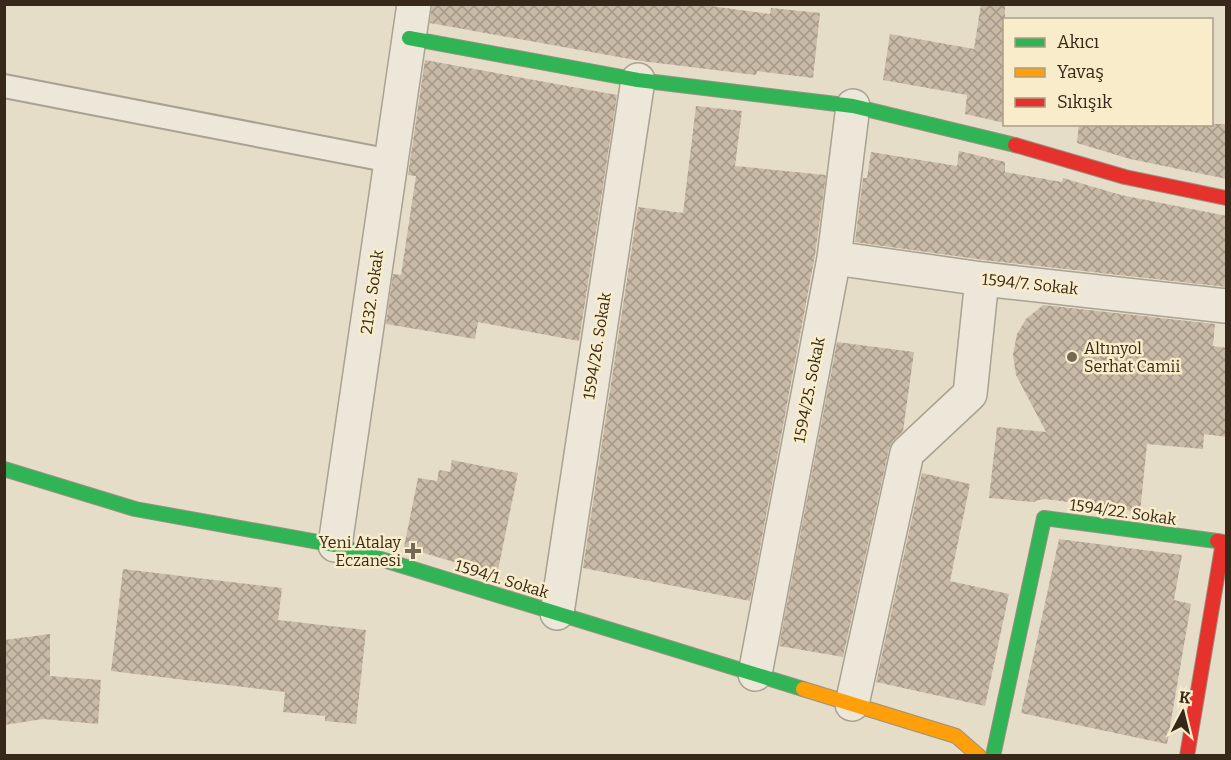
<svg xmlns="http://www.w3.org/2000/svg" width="1231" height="760" font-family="Bitter,serif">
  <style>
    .building { fill: url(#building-cross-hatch) }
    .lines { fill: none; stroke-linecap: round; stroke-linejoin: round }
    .lane-casing { stroke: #a9a191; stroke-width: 26 }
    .street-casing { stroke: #a9a191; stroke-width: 36 }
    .fast-casing { stroke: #999081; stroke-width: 16 }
    .slow-casing { stroke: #999081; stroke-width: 16 }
    .jam-casing { stroke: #999081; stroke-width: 16 }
    .lane { stroke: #ece7d9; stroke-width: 22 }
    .street { stroke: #ece7d9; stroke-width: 33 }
    .fast { stroke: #30b455; stroke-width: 14 }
    .slow { stroke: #ff9f0a; stroke-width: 14 }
    .jam { stroke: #e5322d; stroke-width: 14 }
    .poi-dot { fill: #746856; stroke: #f9ecca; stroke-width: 2 }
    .labels { text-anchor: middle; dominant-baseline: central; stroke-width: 5; stroke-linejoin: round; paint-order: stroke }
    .street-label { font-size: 16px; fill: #372919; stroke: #f9ecca }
    .poi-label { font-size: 16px; fill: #372919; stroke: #f9ecca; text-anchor: start }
  </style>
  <defs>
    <pattern id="building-cross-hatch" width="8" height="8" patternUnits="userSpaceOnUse" patternTransform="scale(1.5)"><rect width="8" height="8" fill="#c9baa7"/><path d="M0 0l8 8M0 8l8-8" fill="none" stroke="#a49787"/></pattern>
  </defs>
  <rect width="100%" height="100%" fill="#e5ddc7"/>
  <path class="building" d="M432 4H696L770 14 771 8 820 13 813 78 757 71 756 75 641 61 430 23Z
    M981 4H1005V123L965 114 967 95 883 80 890 34 974 49Z
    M425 60 617 95 579 341 478 322 475 339 386 324 393 274 401 275 416 176 408 175Z
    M696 106 742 111 735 166 826 175 815 255 750 601 583 568 638 207 683 213Z
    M1079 124H1227V179L1130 159 1077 143Z
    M959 151 1005 162V172L1062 182 1063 178 1121 195 1227 216V287L984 260 855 242 863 178H867L871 152 957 166Z
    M1043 305 1215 324 1213 346 1227 348V437L1204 434 1203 449 1147 444 1140 512 1046 499 1038 500 1034 502 989 498 997 427 1046 432 1016 375 1013 355 1017 334 1026 319Z
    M837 342 914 352 903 431 894 440 889 449 843 657 779 646Z
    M452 460 518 473 497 575 404 547 418 478 437 481 439 470 450 472Z
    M922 473 970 484 950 581 1009 594 985 706 876 682Z
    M1059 539 1182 555 1174 600 1191 604 1167 744 1021 713Z
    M123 569 282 588 278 620 366 630 356 724 325 721V716L283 712 285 692 111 671Z
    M50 634V676L101 680 98 724 43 719 4 725V640Z"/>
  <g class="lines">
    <defs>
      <path id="lane" d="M4 86 391 161"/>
      <path id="street" d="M834 258 982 279 1226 306
        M335 545 414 4
        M557 613 638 80
        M755 674 834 258 853 106
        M852 704 907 453 970 394 982 279"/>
      <path id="fast" d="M409 38 638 80 853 106 1015 145
        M4 469 135 509 335 545 803 689
        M993 756 1044 518 1217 541"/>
      <path id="slow" d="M803 689 956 736 979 756"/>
      <path id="jam" d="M1015 145 1125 177 1226 198
        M1187 756 1223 542 1217 541"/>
    </defs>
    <use href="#lane" class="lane-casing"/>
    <use href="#street" class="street-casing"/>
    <use href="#fast" class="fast-casing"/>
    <use href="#slow" class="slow-casing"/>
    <use href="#jam" class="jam-casing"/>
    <use href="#lane" class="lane"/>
    <use href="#street" class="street"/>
    <use href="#fast" class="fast"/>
    <use href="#slow" class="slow"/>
    <use href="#jam" class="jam"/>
  </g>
  <g class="poi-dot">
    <circle cx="1072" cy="357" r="6"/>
    <path d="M410 542h6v6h6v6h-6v6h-6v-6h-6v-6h6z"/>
  </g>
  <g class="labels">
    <g class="street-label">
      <text transform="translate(1030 284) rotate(6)">1594/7. Sokak</text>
      <text transform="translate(372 292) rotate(-82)">2132. Sokak</text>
      <text transform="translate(597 346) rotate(-81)">1594/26. Sokak</text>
      <text transform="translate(809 390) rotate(-79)">1594/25. Sokak</text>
      <text transform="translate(1123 512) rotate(8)">1594/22. Sokak</text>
      <text transform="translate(502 579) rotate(17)">1594/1. Sokak</text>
    </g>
    <g class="poi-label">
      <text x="1084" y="348">Altınyol<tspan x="1084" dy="18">Serhat Camii</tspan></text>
      <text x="401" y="542" text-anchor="end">Yeni Atalay<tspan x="401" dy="18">Eczanesi</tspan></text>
    </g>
  </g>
  <rect width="1231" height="760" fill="none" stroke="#372919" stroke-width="12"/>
  <rect x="1003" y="18" width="210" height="108" fill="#f9ecca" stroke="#ab9e83" stroke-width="1.5"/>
  <rect x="1015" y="38" width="30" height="9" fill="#30b455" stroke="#ab9e83" stroke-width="1.5"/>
  <text x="1057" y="48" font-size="18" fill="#372919">Akıcı</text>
  <rect x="1015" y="68" width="30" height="9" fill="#ff9f0a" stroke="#ab9e83" stroke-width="1.5"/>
  <text x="1057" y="78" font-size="18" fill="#372919">Yavaş</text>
  <rect x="1015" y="98" width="30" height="9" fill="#e5322d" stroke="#ab9e83" stroke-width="1.5"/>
  <text x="1057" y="108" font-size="18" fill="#372919">Sıkışık</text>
  <g transform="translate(1183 712) rotate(7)" stroke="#f9ecca" stroke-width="4.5" paint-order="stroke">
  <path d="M0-4.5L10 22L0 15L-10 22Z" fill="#372919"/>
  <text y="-9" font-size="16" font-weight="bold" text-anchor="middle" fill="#372919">K</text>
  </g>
</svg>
